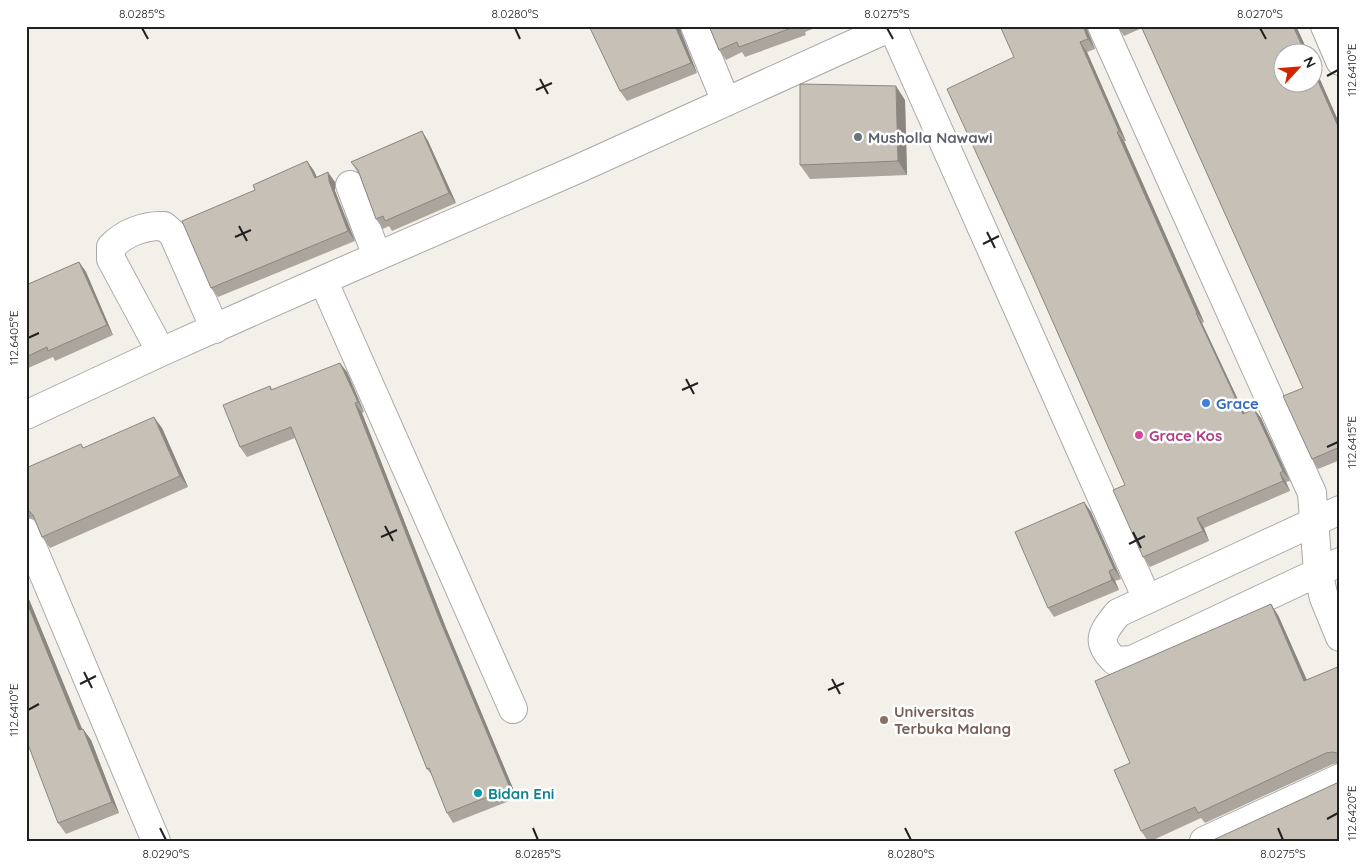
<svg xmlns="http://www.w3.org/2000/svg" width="1366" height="867" font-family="Quicksand,sans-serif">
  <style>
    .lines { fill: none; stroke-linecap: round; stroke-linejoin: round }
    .street-casing { stroke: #a8a8a8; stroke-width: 30 }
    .street { stroke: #fff; stroke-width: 28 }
    .wall { fill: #aba59d }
    .shaded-wall { fill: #8b8680 }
    .building { fill: #c7c0b7; stroke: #8b8680 }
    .ticks { fill: none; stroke: #212121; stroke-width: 2 }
    .worship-dot { fill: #6b7280; stroke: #fff; stroke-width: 2 }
    .shop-dot { fill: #3f7fe0; stroke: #fff; stroke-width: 2 }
    .hotel-dot { fill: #d1479c; stroke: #fff; stroke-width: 2 }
    .education-dot { fill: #8d6e63; stroke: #fff; stroke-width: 2 }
    .culture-dot { fill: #0f9aa8; stroke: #fff; stroke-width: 2 }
    .labels { text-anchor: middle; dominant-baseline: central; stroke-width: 5; stroke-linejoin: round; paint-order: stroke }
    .worship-label { font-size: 15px; font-weight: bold; fill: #5b616d; stroke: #fff; text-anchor: start }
    .shop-label { font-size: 15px; font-weight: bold; fill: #366cbe; stroke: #fff; text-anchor: start }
    .hotel-label { font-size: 15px; font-weight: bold; fill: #b23c85; stroke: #fff; text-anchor: start }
    .education-label { font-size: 15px; font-weight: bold; fill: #785e54; stroke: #fff; text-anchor: start }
    .culture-label { font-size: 15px; font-weight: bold; fill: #0d838f; stroke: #fff; text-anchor: start }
    .neatline { fill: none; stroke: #212121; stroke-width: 2 }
    .ticks-label { font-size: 12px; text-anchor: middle; fill: #212121 }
  </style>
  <rect width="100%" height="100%" fill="#f2f0e8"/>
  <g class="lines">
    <defs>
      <path id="street" d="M695 26 726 102
        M892 26 1147 599
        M1102 26 1312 493 1318 572 1324 598 1340 637
        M1325 26 1340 61
        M350 185 377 256
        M323 280 513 709
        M161 352 111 259V247C124 233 145 225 164 226L173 234 215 329
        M26 415 161 352 323 280 580 168 893 26
        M1340 510 1118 613C1103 632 1094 641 1115 661L1132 660 1340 562
        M26 532 156 841
        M1204 841 1340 778"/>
    </defs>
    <use href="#street" class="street-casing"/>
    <use href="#street" class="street"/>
  </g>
  <path class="wall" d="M593 26H680L681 32 697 73 627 101 620 91Z
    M709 26H820L805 32 806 35 745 57 742 52 726 60 719 50Z
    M1117 26H1296L1308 52H1284L1314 82V66L1340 125V460L1318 469 1312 459 1303 388 1142 28 1124 36Z
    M1088 32 1095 49 1087 52 1126 141H1124L1204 322 1202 323 1244 413 1254 409 1261 418 1290 481 1286 482 1290 491 1204 528 1209 541 1150 567 1143 557 1125 485 1014 57Z
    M905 100 907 175 810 179 800 165Z
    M422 131 428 141 456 203 392 231 389 226 383 229 376 219 359 174 351 162Z
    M307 161 314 171 317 177 335 182V191L355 241 218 297 211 288 255 190Z
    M79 262 86 272 113 335 55 361 53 357 26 369V285Z
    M347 372 364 412 362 413 446 628 517 798 453 823 447 813 433 776 427 769 295 438 247 457 240 447 270 386 272 389Z
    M162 428 188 487 50 548 42 537 34 519 26 517V468L84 448Z
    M1084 502 1091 512 1121 579 1115 581 1119 590 1054 617 1048 608Z
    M26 592 82 729H83L91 740 119 813 66 834 58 823Z
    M1278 615 1307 680 1340 666V763L1333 764 1205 823 1201 818 1151 841H1148L1141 831 1130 763Z"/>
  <path class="shaded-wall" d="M675 26H680L681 32 697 73 691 63Z
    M1083 26H1087L1088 32 1095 49 1088 39Z
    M1293 26H1296L1308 52H1305Z
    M1080 42 1087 52 1126 141 1119 131Z
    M1314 66 1340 125V131L1314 72Z
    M896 86 905 100 907 175 898 161Z
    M422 131 428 141 456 203 449 193Z
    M1117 132 1124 141 1204 322 1197 313Z
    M307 161 314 171 321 188 315 178Z
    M328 172 335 182V191L355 241 348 231 329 181Z
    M79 262 86 272 113 335 107 325Z
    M1196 313 1202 323 1249 423 1243 414Z
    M340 363 347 372 364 412 358 402Z
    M355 403 362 413 446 628 517 798 510 788 439 618Z
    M1254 409 1261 418 1290 481 1283 471Z
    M154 417 162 428 188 487 180 476Z
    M1280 473 1286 482 1290 491 1283 481Z
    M1084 502 1091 512 1121 579 1114 569Z
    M1197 518 1204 528 1209 541 1203 531Z
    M1109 571 1115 581 1119 590 1112 580Z
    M26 592 87 741 79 730 26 600Z
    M1271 604 1278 615 1312 692 1304 681Z
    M83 729 91 740 119 813 112 802Z"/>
  <path class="building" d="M593 26H675L691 63 620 91 590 28Z
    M709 26H797L739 47 737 42 719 50Z
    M1000 26H1083L1088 39 1080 42 1119 131 1117 132 1197 313H1196L1243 414 1254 409 1283 471 1280 473 1283 481 1197 518 1203 531 1143 557 1113 490 1125 485 1033 277 947 89 1014 57Z
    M1141 26H1293L1305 52H1284V82H1314V72L1340 131V447L1312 459 1283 396 1303 388Z
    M800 84 896 86 898 161 800 165Z
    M422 131 449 193 385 221 383 216 376 219 358 170 351 162Z
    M307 161 315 178 328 172 329 181 348 231 211 288 182 221 255 190 253 185Z
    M79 262 107 325 48 351 47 347 26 357V285Z
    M340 363 358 402 355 403 439 618 510 788 447 813 429 768 427 769 408 721 291 427 240 447 223 405 270 386 271 390Z
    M154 417 180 476 42 537 33 515 26 508V468L81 444 83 448Z
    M1084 502 1114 569 1109 571 1112 580 1048 608 1015 532Z
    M26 600 79 730 83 729 112 802 58 823 26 739Z
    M1271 604 1304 681 1340 666V754L1333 752 1326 753 1198 813 1195 807 1141 831 1114 770 1130 763 1095 681Z
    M1340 781V841H1211L1339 782Z"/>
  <path class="ticks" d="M142 28 148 39M515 28 520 39M887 28 893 39M1260 28 1266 39M1327 76 1338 70M540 79 548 94M536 90 552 83M239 226 247 241M987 232 995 248M235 237 251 230M983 244 999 236M28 338 39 333M686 379 694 394M682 390 698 383M1327 447 1338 442M385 526 393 541M1133 532 1141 548M381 537 397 530M1129 544 1145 536M84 672 92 688M832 679 840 694M80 684 96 676M828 690 844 683M28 710 39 704M1327 819 1338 813M160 828 166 840M533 828 538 840M905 828 911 840M1278 828 1283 840"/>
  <circle class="worship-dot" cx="858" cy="137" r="5"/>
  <circle class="shop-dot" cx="1206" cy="403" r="5"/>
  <circle class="hotel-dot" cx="1139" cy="435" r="5"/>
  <circle class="education-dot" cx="884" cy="720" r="5"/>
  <circle class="culture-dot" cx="478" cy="793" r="5"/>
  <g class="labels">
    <g class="worship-label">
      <text x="868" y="137">Musholla Nawawi</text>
    </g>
    <g class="shop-label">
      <text x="1216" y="403">Grace</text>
    </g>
    <g class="hotel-label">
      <text x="1149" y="435">Grace Kos</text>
    </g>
    <g class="education-label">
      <text x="894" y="711">Universitas<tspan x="894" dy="17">Terbuka Malang</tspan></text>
    </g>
    <g class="culture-label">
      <text x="488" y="793">Bidan Eni</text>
    </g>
  </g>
  <rect width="1366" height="867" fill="none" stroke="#ffffff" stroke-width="55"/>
  <g transform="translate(1298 68) rotate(64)"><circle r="24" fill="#ffffff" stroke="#a6a6a6"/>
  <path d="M0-4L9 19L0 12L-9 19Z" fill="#d32400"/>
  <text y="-8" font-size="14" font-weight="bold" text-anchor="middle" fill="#212121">N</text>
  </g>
  <rect x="28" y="28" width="1310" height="812" class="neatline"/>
  <g class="ticks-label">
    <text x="142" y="18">8.0285°S</text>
    <text x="515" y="18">8.0280°S</text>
    <text x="887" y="18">8.0275°S</text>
    <text x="1260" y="18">8.0270°S</text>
    <text transform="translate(1352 70) rotate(-90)" y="4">112.6410°E</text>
    <text transform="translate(14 338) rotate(-90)" y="4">112.6405°E</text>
    <text transform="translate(1352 442) rotate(-90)" y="4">112.6415°E</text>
    <text transform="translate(14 710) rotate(-90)" y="4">112.6410°E</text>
    <text transform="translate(1352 813) rotate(-90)" y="4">112.6420°E</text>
    <text x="166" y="858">8.0290°S</text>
    <text x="538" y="858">8.0285°S</text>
    <text x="911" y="858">8.0280°S</text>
    <text x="1283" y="858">8.0275°S</text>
  </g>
</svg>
